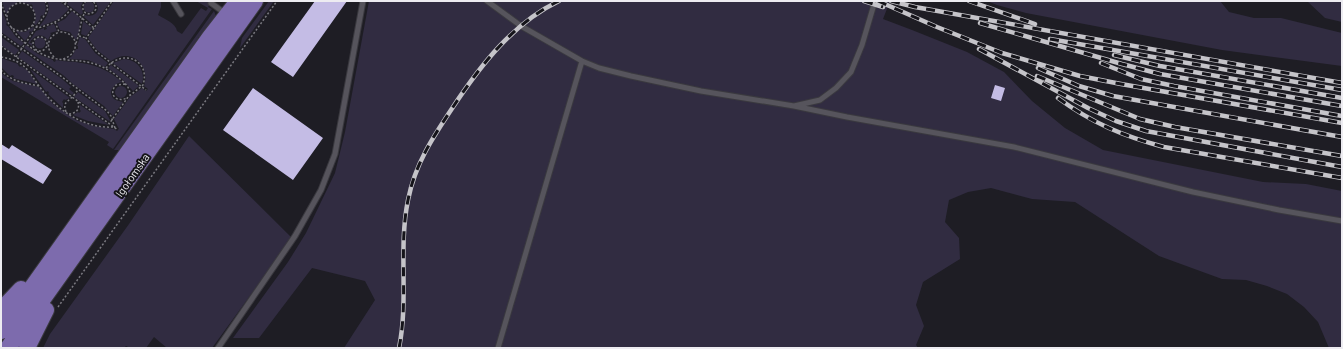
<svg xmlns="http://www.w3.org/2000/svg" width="1343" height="349" font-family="Barlow,sans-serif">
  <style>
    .green { fill: #312c41 }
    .building { fill: #c4bce5 }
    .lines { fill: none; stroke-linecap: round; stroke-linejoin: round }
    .lane-casing { stroke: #3a393f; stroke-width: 7 }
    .primary-casing { stroke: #3a393f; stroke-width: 18 }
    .path { stroke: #7b7a81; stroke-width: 1.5; stroke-dasharray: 2 2; stroke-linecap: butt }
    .lane { stroke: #56545c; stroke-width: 5 }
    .primary { stroke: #7d6bad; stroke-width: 16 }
    .rail-casing { stroke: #c5c4c9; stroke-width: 4.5 }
    .rail { stroke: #15141a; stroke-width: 3; stroke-dasharray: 9; stroke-linecap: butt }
    .labels { text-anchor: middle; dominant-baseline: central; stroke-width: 4; stroke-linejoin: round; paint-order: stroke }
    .street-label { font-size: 11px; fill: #edecf1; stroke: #15141a }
  </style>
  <rect width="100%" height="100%" fill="#1e1d24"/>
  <path class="green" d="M2 1H16L17 3 11 6 6 14Z
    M20 1H44C47 7 46 11 43 16L42 15 40 17 41 18 36 25 34 24C37 18 36 13 32 7L33 6 31 4 30 5 29 4 20 2Z
    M47 1H59L69 9 59 19 39 27C45 19 52 11 47 1Z
    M69 1 83 2 81 6 83 13 81 15 67 4Z
    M95 1H111L93 25 84 17 85 15C95 18 102 10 95 1Z
    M114 1H161V7L158 15C164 19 176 23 177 31L182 34 201 8 206 11 208 8 196 1H212L208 7 212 9 113 149 107 145 109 142 1 77V73L13 81 39 87 53 104 76 120 93 126 114 129 117 131 119 129 114 119 130 97 142 88 146 91 148 89 144 86C151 64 130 47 111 61L97 50 88 38Z
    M269 1H274L240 48 242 38Z
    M369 1H890L883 19 912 30 967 52 1004 72 1032 101 1065 128 1103 150 1263 182 1306 184 1342 191V348H1329L1318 322 1304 307 1287 294 1267 286 1246 280 1222 279 1159 256 1075 202 1032 199 991 188 968 192 949 200 945 222 959 238 960 259 923 282 916 305 924 326 916 345 918 348H344L375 300 365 281 312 268 259 338H233L288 262 306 233 335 173 345 132Z
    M987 1H1220L1229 12 1254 18H1281L1342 33V66L1222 50 1026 13 997 5Z
    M1307 1H1342V22L1325 18Z
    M83.5 7a5.5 5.5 0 1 1 11 0a5.5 5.5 0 1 1-11 0Z
    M1 8 7 23 6 24 7 26H8L16 37 24 43 21 46 1 32Z
    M72 11 80 18 79 31 76 40 70 32 60 30 57 23 65 19Z
    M214 11 216 16 199 38 198 37V39L119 150H114Z
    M83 21 92 28 86 36 81 34Z
    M54 24 57 31 50 33 51 34 48 40C43 33 35 35 32 40H31L30 43H32V46L28 43 36 31 44 28V30L47 29 46 27Z
    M33 27 34 28 32 32 30 31 29 33 30 34 25 41 16 31 25 32Z
    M1 37 19 50 15 55 1 45Z
    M80 37 85 39 95 53 108 63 105 67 88 60 68 59 72 56 76 49H78V46H77Z
    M34.5 43a5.5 5.5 0 1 1 11 0a5.5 5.5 0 1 1-11 0Z
    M26 45 38 54 53 60V61L55 62 56 60C64 62 73 61 82 63 97 65 111 72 122 82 114 83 107 92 114 99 117 101 121 101 123 102L113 116 104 106 73 84 63 75 24 48Z
    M22 51 62 79 71 87 69 89 74 93 72 95 18 57Z
    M1 58 18 64V65L20 67 21 66 28 71 37 84 13 78 14 76 12 75 10 76 1 67Z
    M124 59C138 60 146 71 142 84L113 63Z
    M111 65 139 86 133 91 121 78 108 68Z
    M30 69 70 98 65 100 64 99 62 102 63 103V108L48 94 49 93 48 91 46 92Z
    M115 92a6 6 0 1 1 12 0a6 6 0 1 1-12 0Z
    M78 92 105 111 110 120 109 121 74 97Z
    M80 105 109 125 88 121 73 115 78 112 79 113 81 111 80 110Z
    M189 136 292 238 212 348H167L154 337 146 348H130L126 346 124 348H43L50 334 129 224Z"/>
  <path class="building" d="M315 1H347L293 77 271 62Z
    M995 85 1005 88 1001 101 991 98Z
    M253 88 323 138 293 180 223 130Z
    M1 144 9 149 12 145 52 170 43 184 1 159Z"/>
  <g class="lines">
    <defs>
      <path id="lane" d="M173 1 181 14
        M487 1 521 26 582 61 599 68 631 76 701 91 794 106 820 100 836 88 851 72 862 45 875 1
        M211 3 226 14
        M794 106 847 117 1014 147 1193 192 1279 210 1342 221
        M218 348 295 236 321 190 335 154 363 1
        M498 348 582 61"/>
      <path id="primary" d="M1 310 21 289
        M1 331 210 37 238 1
        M8 348 255 1
        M27 348 46 310"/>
    </defs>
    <use href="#lane" class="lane-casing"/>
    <use href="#primary" class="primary-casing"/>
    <path class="path" d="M61 1 94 28 112 1
      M86 1C77 10 89 20 96 9V5L93 1
      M1 3 7 18
      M7 17a14 14 0 1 1 28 0a14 14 0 1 1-28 0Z
      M65 4 67 1
      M55 22 59 32C78 31 82 53 63 59
      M32 25 38 28C51 24 62 21 71 9
      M11 27C20 41 33 51 49 57 58 60 70 60 80 61 94 62 111 69 121 80 126 84 130 88 130 95
      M94 28 86 38 97 52 146 90
      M1 34 62 77 107 111 111 116 115 128
      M79 36 86 38
      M33 44a7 7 0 1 1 14 0a7 7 0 1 1-14 0Z
      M76 43C80 33 80 21 85 12
      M1 46 118 130
      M1 57C27 61 28 72 42 90 58 111 86 129 113 127
      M16 57 46 13 48 8 45 1
      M54 57C45 48 47 37 59 32
      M106 68C123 48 151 60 143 85L128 97 109 124
      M1 70C11 82 25 83 39 86
      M125 84 116 85C108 94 116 103 127 98
      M66 112C63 103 66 103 71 98 74 96 76 92 78 90
      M69 114C76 113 80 110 78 102
      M58 307 277 1"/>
    <use href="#lane" class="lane"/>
    <use href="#primary" class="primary"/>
    <defs>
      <path id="rail" d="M864 1 883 7
        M878 1 937 27 1002 53 1080 76 1121 84 1342 123
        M891 1 915 7 1342 83
        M969 1 1035 24
        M980 23 1122 64 1160 74 1342 106
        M1050 39 1342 90
        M979 49 1088 108 1116 121 1146 131 1342 167
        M1114 55 1160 66 1342 98
        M1101 63 1141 79 1174 86 1342 116
        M1038 68 1079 86 1113 96 1342 137
        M1037 76 1140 119 1175 127 1342 156
        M1058 98C1092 123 1123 136 1164 147L1342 178
        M399 348C409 299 398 249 408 200 415 164 433 137 453 107 480 66 513 23 559 1"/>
    </defs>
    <use href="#rail" class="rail-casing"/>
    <use href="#rail" class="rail"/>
  </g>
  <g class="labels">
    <g class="street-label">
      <text transform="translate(132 175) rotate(-55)">Igołomska</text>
    </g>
  </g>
  <rect width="1343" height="349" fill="none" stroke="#edecf1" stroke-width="4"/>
</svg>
